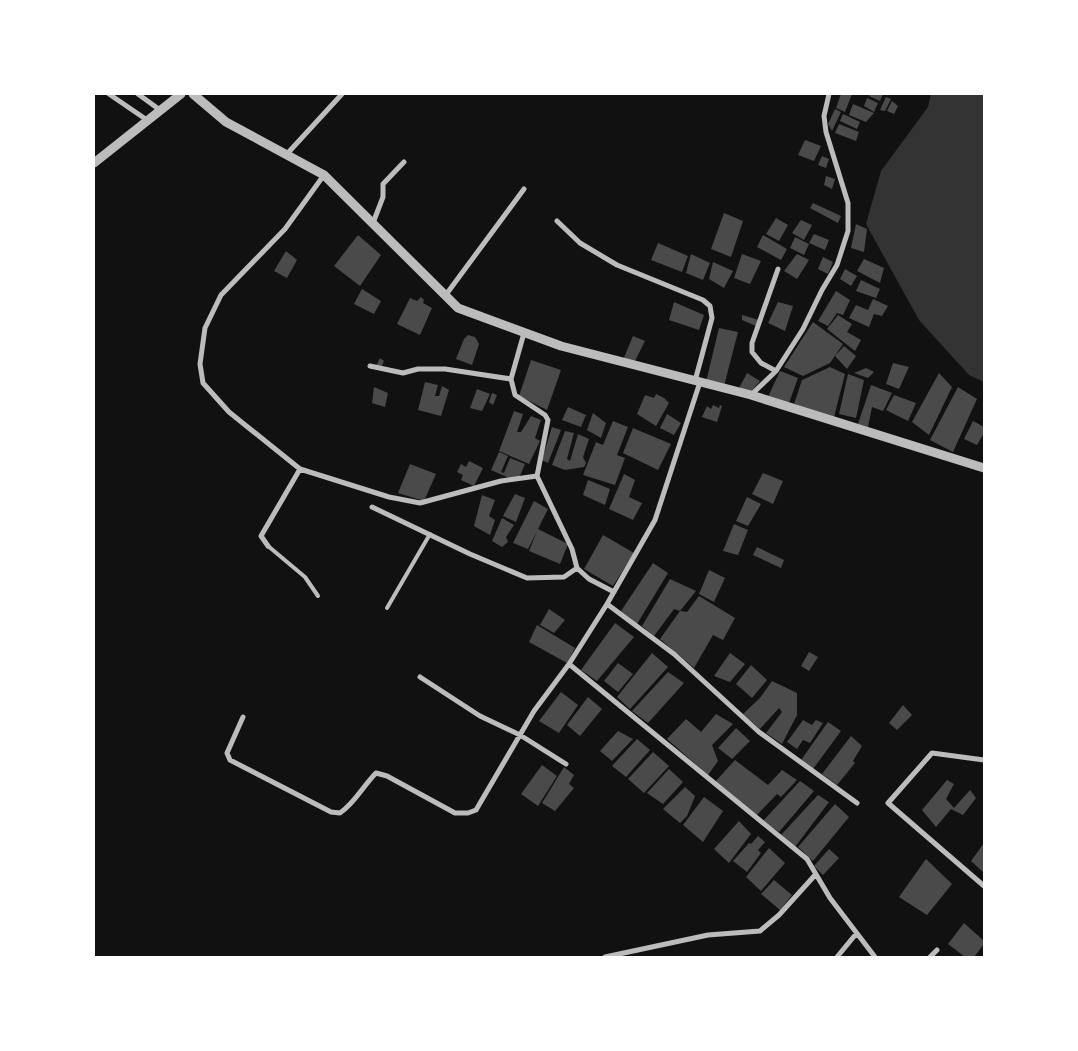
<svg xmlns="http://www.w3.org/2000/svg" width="1078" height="1051" font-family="Merriweather,serif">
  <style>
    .water { fill: #333 }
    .building { fill: #4a4a4a }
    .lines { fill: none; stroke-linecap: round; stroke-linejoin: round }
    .service { stroke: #bcbcbc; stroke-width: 4 }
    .minor { stroke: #bcbcbc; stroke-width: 5 }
    .tertiary { stroke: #bcbcbc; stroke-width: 9 }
  </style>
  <rect width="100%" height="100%" fill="#111"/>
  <path class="water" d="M931 94H984V382L969 375 919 320 866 224 881 171 928 107Z"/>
  <path class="building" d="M841 94H852L845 112 836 108Z
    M870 94H883L880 101 869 96Z
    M886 97 891 99 885 111 880 110Z
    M867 98 878 103 874 112 864 106Z
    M892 101 898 106 894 114 887 111Z
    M853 104 874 113 866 122 849 115Z
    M835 109 841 112 832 131 828 124Z
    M843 114 860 122 857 129 840 121Z
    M839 124 859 132 856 141 835 133Z
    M805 140 821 146 814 161 798 155Z
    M822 156 829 159 826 168 818 165Z
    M826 176 835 179 832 189 824 185Z
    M813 203 841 216 838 223 810 208Z
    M724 213 743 221 731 257 711 249Z
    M776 218 788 225 779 241 766 234Z
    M801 220 812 225 804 240 792 233Z
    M856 224 867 229 864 252 851 248Z
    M814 234 829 240 825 250 809 243Z
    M358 235 381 255 360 286 334 266Z
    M763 235 787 249 781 260 757 247Z
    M795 237 809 244 804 255 790 248Z
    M658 243 688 256 682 272 651 260Z
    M286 251 297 260 287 278 274 271Z
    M691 254 710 263 703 280 686 273Z
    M742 254 761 261 750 284 734 278Z
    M797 254 809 260 797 279 784 271Z
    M823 257 833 262 828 274 818 269Z
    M864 259 884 268 880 283 857 271Z
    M713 262 733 271 724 288 709 279Z
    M845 269 857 276 851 286 840 279Z
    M861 280 880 289 876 298 856 291Z
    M362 289 381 301 374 314 354 304Z
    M836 291 850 300 843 315 837 313 828 326 818 321Z
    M421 297 424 300 423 303 432 308 420 335 397 324 410 298 417 301Z
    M873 299 888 306 882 316 874 314 869 327 849 318 856 305 868 310Z
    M674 302 704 315 699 330 669 320Z
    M778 302 793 306 785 331 768 323Z
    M742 315 759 320 756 326 742 320Z
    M838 315 852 324 847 332 861 340 855 351 827 329Z
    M813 322 843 344 830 363 803 376 784 367Z
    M719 328 738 332 724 386 706 382Z
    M468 335 475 337 479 344 472 365 456 359 464 339Z
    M633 336 645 341 634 363 623 360Z
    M844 346 856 356 847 369 835 356Z
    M380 358 384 361 381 368 376 366Z
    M531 360 561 370 547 410 519 396Z
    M893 363 909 367 899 389 886 384Z
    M830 367 845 374 834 417 794 404 802 380Z
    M866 368 874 372 868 378 854 373Z
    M780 371 798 378 789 403 768 397Z
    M747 373 760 381 750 393 738 390Z
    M939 373 952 387 929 435 912 422Z
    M848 374 864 380 856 418 839 414Z
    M425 382 438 385 435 396H439L442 386 449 390 441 416 418 410Z
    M871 385 892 393 883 411 872 407 868 427 858 424Z
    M374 387 388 393 385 407 372 403Z
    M958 387 977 399 953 452 930 440Z
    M477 389 490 394 482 411 470 408Z
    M492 393 497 395 493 405 489 402Z
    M656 394 664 398 669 403 656 426 637 414 645 395 654 398Z
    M894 395 916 403 908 421 886 410Z
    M713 405 719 408 720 405 722 406 717 422 702 417 707 406 711 409Z
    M568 407 586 415 581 427 562 420Z
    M514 411 523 414 517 432H521L531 416 541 420 535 438 540 441 529 464 499 451Z
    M593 413 606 423 601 438 587 430Z
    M667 414 681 423 674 435 660 428Z
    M613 421 628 427 617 455 625 458 615 485 583 475 596 442 603 445Z
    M973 421 984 427V433L977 445 964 439Z
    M552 427 561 430 548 463 542 460Z
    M633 428 671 444 658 470 623 453Z
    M565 431 574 433 567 459 570 461 578 434 589 439 583 457 586 463 584 467 565 470 552 465Z
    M499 452 508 456 501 472 504 473 510 458 525 464 519 478H509L491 470Z
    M469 461 483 468 474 486 461 480 463 475 457 472 461 464 466 467Z
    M410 464 436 474 424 501 398 493Z
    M763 473 783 481 773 504 752 494Z
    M624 474 635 480 629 497 642 503 633 520 609 509Z
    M588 480 610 489 605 505 583 495Z
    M515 494 525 498 516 522 503 516Z
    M482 495 495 500 489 516 495 520 490 535 474 526Z
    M747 497 761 504 748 526 736 521Z
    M534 501 548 509 538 529 568 544 560 564 529 551 537 531 528 549 513 543Z
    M502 518 514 525 506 537 508 542 502 547 492 541Z
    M734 524 748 530 738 555 723 551Z
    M603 535 634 553 613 586 584 569Z
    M757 547 784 560 781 568 753 555Z
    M653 563 668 573 637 624 621 611Z
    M709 570 725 578 714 602 699 594Z
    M670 579 696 591 680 611 687 612 699 596 735 618 723 640 713 635 694 668 660 639 680 611 674 609 654 636 642 626Z
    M549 609 565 620 554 633 540 625Z
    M615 623 634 637 597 681 581 670Z
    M537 625 575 648 567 663 529 642Z
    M809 652 818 657 809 671 801 666Z
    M652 653 668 667 630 709 617 697Z
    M730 653 745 664 730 682 714 676Z
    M618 663 633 674 618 692 604 681Z
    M751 665 767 680 752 698 736 684Z
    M668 672 684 683 648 723 632 711Z
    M772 681 797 693V715L782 744 766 733 782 712 779 708 760 729 743 714 760 698Z
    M561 692 578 705 559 733 539 721Z
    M588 697 602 709 580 736 567 725Z
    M903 705 912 715 897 730 889 723Z
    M716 714 733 724 712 745 718 761 708 775 667 739 686 719 701 732Z
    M803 720 812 725 816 720 823 723 810 743 803 740 797 749 787 742Z
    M828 722 841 731 813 769 801 760Z
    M736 728 750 741 732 759 718 748Z
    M618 731 633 739 612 761 600 751Z
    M851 736 862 746 853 761 855 763 837 785 822 774Z
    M637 739 650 750 626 777 612 766Z
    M653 752 669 766 644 793 628 779Z
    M735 760 768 785 782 770 797 780 781 797 777 794 756 816 715 782Z
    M542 765 557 776 538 806 521 794Z
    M564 767 574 775 569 784 574 788 555 811 542 803Z
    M669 769 683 782 663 804 647 793Z
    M947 780 954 784 946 799 954 808 970 790 976 798 963 815 951 809 936 827 922 810Z
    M800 781 814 791 779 832 763 821Z
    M685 787 695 796 687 816 680 823 663 809Z
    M818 795 829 802 795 847 781 835Z
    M704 797 723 811 703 842 683 825Z
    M835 804 849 817 813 861 798 847Z
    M739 821 751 834 729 863 714 849Z
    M758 836 765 842 758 850 761 853 747 872 733 861 749 843 751 844Z
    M984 843V873L971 861Z
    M769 848 785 863 761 891 746 877Z
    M829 849 839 858 823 875 814 866Z
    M926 859 952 884 927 915 899 897Z
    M774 880 792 895 780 910 761 894Z
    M964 923 984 941V944L974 957H965L948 944Z"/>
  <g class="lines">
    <path class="service" d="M268 546 305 577 318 596
      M387 608 430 534"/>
    <path class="minor" d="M109 94 147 120
      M138 94 160 110
      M286 155 342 94
      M324 175 285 229 221 295 205 328 200 364 203 383 229 412 300 469 389 497 420 503 501 481 537 476 572 549 577 568 589 579 614 592
      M557 221 580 243 617 265 703 300 710 306 712 318 695 381
      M373 223 383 197V184L404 162
      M445 296 524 189
      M524 333 511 379 515 395 545 415 548 420 537 476
      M370 366 403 373 418 369H445L511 379
      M776 371 761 363 752 352V343L778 269
      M700 382 655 520 607 604 674 654 759 732 857 803
      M751 395 776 371 803 329 822 290 837 265 848 231V203L826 132 824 116 829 94
      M372 507 470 554 527 578 564 577 577 568
      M268 546 261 536 300 469
      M607 604 569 664 807 859 830 898 875 957
      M420 677 480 716 520 735 566 764
      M243 717 227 753 230 760 331 812 340 813C355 803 363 786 376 773L387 776 455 813H468L476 810 534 711 569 664
      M984 760 932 753 888 803 984 886
      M605 957 708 935 760 931 779 915 816 874
      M837 957 856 934
      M930 957 937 950"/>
    <path class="tertiary" d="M193 94 226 122 324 175 458 308 561 346 751 395 984 468
      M94 163 181 94"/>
  </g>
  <rect width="1078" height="1051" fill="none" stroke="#ffffff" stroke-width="190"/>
</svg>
